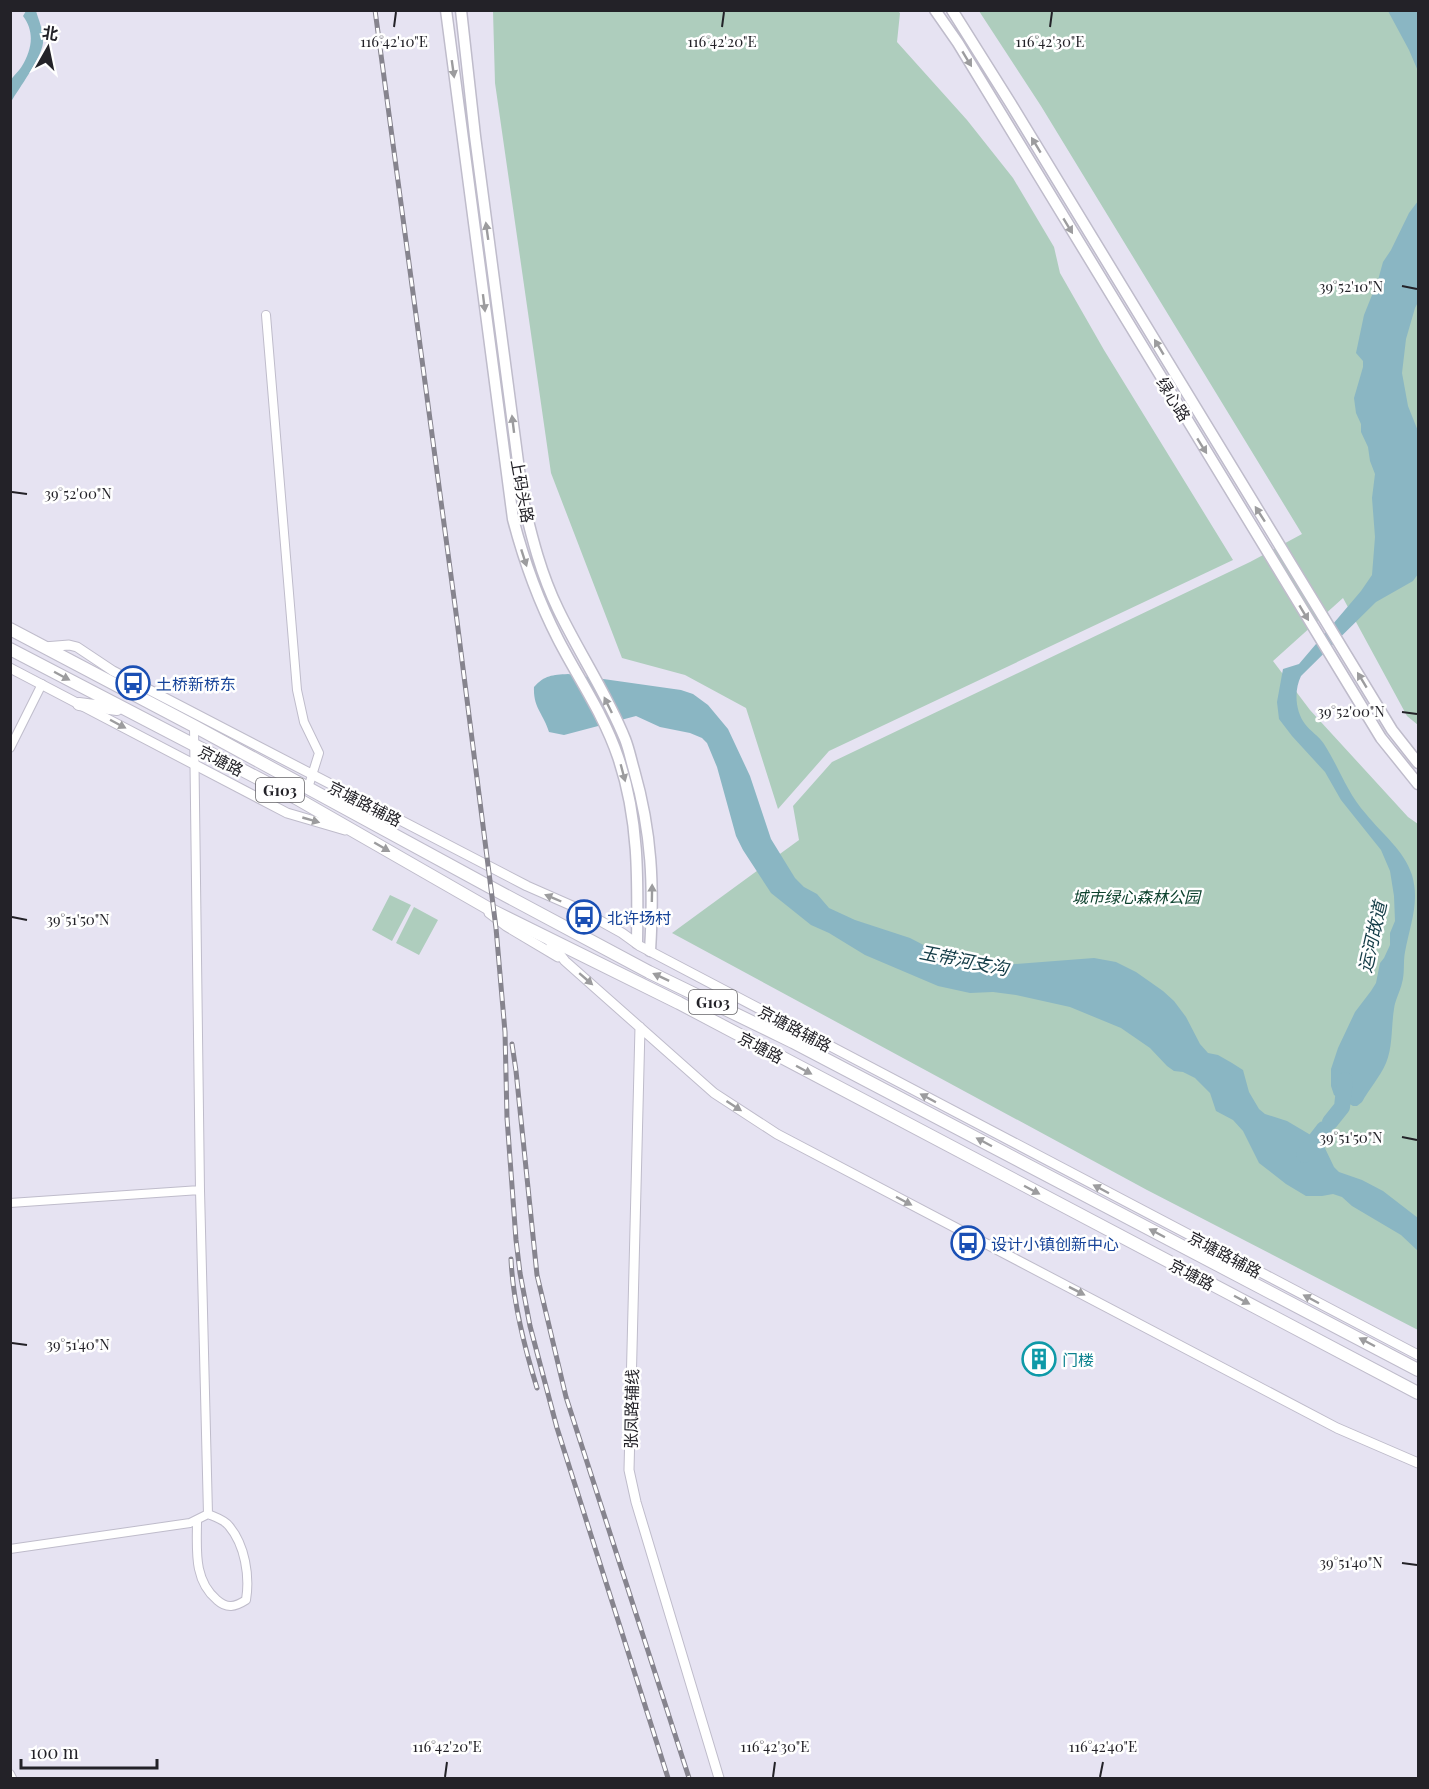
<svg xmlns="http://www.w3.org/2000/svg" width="1429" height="1789" font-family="'Playfair Display','Noto Sans SC',serif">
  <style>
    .green { fill: #aecdbd }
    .water { fill: #8ab6c3 }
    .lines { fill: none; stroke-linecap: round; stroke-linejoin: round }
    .river { stroke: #8ab6c3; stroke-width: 16 }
    .minor-casing { stroke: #bfbccb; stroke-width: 10 }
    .tertiary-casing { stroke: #bfbccb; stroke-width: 11 }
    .secondary-casing { stroke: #bfbccb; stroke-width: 13 }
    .trunk-casing { stroke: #bfbccb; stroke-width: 14 }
    .minor { stroke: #fff; stroke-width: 8 }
    .tertiary { stroke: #fff; stroke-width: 9 }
    .secondary { stroke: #fff; stroke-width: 10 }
    .trunk { stroke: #fff; stroke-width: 12 }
    .rail-casing { stroke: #86848e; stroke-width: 5 }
    .rail { stroke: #fff; stroke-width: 3; stroke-dasharray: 9; stroke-linecap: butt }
    .oneway { fill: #9c9c9e }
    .ticks { fill: none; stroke: #232228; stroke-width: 2 }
    .labels { text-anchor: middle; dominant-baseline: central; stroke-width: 5; stroke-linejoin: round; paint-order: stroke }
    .shield { fill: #fff; stroke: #656468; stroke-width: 1.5 }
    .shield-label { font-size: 15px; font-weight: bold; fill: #232228 }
    .street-label { font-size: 16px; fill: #232228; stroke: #fff }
    .transit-label { font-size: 16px; fill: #164399; stroke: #fff; text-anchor: start }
    .park-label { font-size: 16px; font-style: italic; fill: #0d422e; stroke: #fff }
    .culture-label { font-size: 16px; fill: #0d838f; stroke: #fff; text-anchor: start }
    .water-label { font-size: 18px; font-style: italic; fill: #143c47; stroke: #fff }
    .ticks-label { font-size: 15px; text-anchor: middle; fill: #232228; stroke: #fff; stroke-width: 5; stroke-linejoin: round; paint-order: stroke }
  </style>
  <rect width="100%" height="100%" fill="#e6e3f2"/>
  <path class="green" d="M493 11H898L900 13 897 42 967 120 1013 178 1054 247 1060 273 1104 350 1233 560 829 751 778 809 746 708 685 675 622 658 551 473 495 83Z
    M979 11H1418V725L1407 716 1343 598 1273 661 1310 710 1408 817 1418 824V1330L1147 1190 672 933 799 840 793 806 832 762 1250 562 1302 534 1041 106Z
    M390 895 411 905 392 941 372 930Z
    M414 907 438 920 419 955 396 943Z"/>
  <path class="water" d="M26 11H36C39 21 44 32 43 43 41 59 19 88 11 102 10 96 9 88 10 82 12 77 19 71 22 66 32 49 35 32 23 16Z
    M1388 11H1418V71L1409 50Z
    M1418 201V302L1415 308 1406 339 1402 373 1408 406 1418 431V574L1413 581 1376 602 1301 676C1294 690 1295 711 1305 724 1310 731 1319 736 1324 744 1339 767 1347 793 1366 814 1382 834 1404 850 1412 875 1420 902 1410 925 1405 952 1403 962 1405 973 1402 983 1400 992 1395 1000 1394 1009 1391 1028 1393 1046 1386 1063 1380 1077 1369 1089 1362 1102L1357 1106H1353L1334 1095 1331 1086V1069L1338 1048 1355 1012 1371 991 1376 983 1380 963 1384 958 1390 945V933L1395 921 1394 896 1390 871 1381 850 1341 800 1325 772 1292 736 1279 719 1277 702 1283 669 1299 664 1361 591 1372 575 1375 537 1372 498 1375 474 1370 461 1368 447 1361 432V424L1356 413 1354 398 1363 367V361L1356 353 1364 315 1378 280 1383 262 1391 250 1409 213Z
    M568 674 681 690 693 694 708 705 728 729 750 776 771 839 795 878 804 887 817 894 829 908 855 920 910 938 941 954 957 960 1015 964 1094 958 1116 962 1136 972 1163 991 1174 1001 1186 1017 1200 1044 1208 1053 1218 1055 1232 1063 1243 1070 1249 1092 1259 1109 1265 1114 1287 1121 1309 1134 1322 1142 1334 1167 1339 1172 1362 1180 1383 1191 1418 1218V1251L1401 1235 1352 1206 1342 1197 1333 1194 1322 1196H1306L1286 1184 1259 1163 1243 1131 1233 1120 1216 1111 1210 1093 1195 1078 1183 1072 1174 1071 1167 1066 1150 1048 1121 1028 1070 1007 1016 995 993 992 970 993 938 986 865 955 829 933 811 925 771 893 743 850 736 836 717 767 707 743 702 738 690 733 660 727 636 716 564 735 549 732C544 714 533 708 534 687 545 675 552 675 568 674Z"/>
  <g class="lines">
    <path class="river" d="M1330 1122 1342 1107 1345 1080
      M1304 1155 1324 1129"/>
    <defs>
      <path id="minor" d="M266 315 297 690 304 722 319 753 308 788
        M194 726 200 1190 208 1514
        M10 748 42 684
        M10 1203 200 1190
        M197 1521C197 1549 193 1580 217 1600 227 1609 235 1607 246 1600 250 1576 245 1545 229 1526 225 1520 215 1517 208 1514
        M10 1549 190 1523 208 1514
        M10 1774 12 1778"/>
      <path id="tertiary" d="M44 647 69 645 77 647 113 671 527 886 577 908 622 933 640 946 1418 1355
        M10 668 287 813 345 830
        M489 913 506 926 558 957
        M548 939 565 961 714 1093 777 1134 1337 1428 1418 1463
        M640 1027 629 1470 636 1502 719 1778"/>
      <path id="secondary" d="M446 10 513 519C524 561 538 600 558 639 578 678 604 715 618 757 639 818 638 880 637 943
        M461 10 475 136 523 500C532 538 541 574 558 609 579 653 607 694 625 739 629 749 631 760 634 770 652 833 654 886 650 951
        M935 10 958 43 1381 738 1418 784
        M952 10 1011 104 1392 730 1418 763"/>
      <path id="trunk" d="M10 629 194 726 490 887 649 972 793 1042 1418 1370
        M10 649 296 798 493 911 679 1003 1418 1393
        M79 704 117 709"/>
    </defs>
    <use href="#minor" class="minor-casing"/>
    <use href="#tertiary" class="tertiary-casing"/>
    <use href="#secondary" class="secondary-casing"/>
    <use href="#trunk" class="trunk-casing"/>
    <use href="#minor" class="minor"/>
    <use href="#tertiary" class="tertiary"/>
    <use href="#secondary" class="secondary"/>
    <use href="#trunk" class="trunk"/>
    <defs>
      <path id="rail" d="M375 10 456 613 496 928 505 1032 507 1118 516 1240 520 1273 530 1326 557 1428 668 1778
        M512 1044 516 1071 537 1275 566 1397 689 1778
        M511 1259C513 1303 524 1346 537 1388"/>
    </defs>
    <use href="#rail" class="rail-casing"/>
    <use href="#rail" class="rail"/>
  </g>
  <defs><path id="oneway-solid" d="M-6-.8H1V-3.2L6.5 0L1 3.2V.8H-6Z" transform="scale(1.5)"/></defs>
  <g class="oneway">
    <use href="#oneway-solid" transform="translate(967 59) rotate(59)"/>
    <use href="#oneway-solid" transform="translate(453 69) rotate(82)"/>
    <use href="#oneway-solid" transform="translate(1036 145) rotate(-121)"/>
    <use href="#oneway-solid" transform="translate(1068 226) rotate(59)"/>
    <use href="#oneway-solid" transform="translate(487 231) rotate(-98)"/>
    <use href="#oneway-solid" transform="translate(484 303) rotate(83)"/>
    <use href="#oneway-solid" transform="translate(1159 347) rotate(-121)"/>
    <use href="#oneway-solid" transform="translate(513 424) rotate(-97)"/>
    <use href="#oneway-solid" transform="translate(1202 446) rotate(58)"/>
    <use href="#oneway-solid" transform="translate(1260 514) rotate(-123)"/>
    <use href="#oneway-solid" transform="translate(524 558) rotate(72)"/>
    <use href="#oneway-solid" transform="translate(1304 613) rotate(59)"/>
    <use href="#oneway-solid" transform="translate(62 676) rotate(28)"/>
    <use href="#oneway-solid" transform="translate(1362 680) rotate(-121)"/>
    <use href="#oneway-solid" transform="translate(608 705) rotate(-116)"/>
    <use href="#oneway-solid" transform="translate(118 724) rotate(28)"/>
    <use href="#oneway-solid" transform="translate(623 773) rotate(75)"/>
    <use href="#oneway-solid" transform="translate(311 820) rotate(16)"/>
    <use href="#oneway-solid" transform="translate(382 847) rotate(30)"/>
    <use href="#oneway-solid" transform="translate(652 893) rotate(-89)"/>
    <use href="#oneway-solid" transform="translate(553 898) rotate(-157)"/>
    <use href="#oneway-solid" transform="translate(661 977) rotate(-155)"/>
    <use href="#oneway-solid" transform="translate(586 979) rotate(41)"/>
    <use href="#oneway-solid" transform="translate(804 1070) rotate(28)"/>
    <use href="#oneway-solid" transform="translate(928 1098) rotate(-152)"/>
    <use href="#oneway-solid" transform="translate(734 1106) rotate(33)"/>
    <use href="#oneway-solid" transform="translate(984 1142) rotate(-152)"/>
    <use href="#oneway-solid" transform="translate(1101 1189) rotate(-152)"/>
    <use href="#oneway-solid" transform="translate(1032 1190) rotate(28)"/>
    <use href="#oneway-solid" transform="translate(904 1201) rotate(28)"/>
    <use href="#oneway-solid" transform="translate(1157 1233) rotate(-152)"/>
    <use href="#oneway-solid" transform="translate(1077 1291) rotate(27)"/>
    <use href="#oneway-solid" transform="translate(1311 1299) rotate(-152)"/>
    <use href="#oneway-solid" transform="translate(1242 1300) rotate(28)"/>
    <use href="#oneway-solid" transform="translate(1367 1342) rotate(-152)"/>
  </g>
  <path class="ticks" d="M394 27 396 12M722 27 724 12M1050 27 1052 12M1402 286 1417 289M12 492 27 494M1402 712 1417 714M12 917 27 920M1402 1137 1417 1140M12 1343 27 1345M1402 1563 1417 1565M445 1777 447 1762M773 1777 775 1762M1100 1777 1103 1762"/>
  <defs>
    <symbol id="bus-ring" viewBox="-11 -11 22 22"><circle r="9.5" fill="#fff" stroke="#1a4fb4" stroke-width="1.5"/><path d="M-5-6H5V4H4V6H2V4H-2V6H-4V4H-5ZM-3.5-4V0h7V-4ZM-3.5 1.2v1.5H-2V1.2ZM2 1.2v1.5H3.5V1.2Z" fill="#1a4fb4"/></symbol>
    <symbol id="building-ring" viewBox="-11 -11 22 22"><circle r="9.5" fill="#fff" stroke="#0f9aa8" stroke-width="1.5"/><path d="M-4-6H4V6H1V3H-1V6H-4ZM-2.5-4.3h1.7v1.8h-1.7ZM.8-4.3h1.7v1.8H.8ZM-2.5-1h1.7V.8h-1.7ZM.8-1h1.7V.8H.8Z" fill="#0f9aa8"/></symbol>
  </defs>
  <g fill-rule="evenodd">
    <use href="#bus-ring" x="114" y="664" width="38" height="38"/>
    <use href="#bus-ring" x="565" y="898" width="38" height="38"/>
    <use href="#bus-ring" x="949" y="1224" width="38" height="38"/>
    <use href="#building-ring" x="1020" y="1340" width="38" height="38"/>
  </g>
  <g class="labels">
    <g class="shield">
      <rect x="256" y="778" width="48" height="24" rx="4.5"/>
      <rect x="689" y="990" width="48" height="24" rx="4.5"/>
    </g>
    <g class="shield-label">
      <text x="280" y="790">G103</text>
      <text x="713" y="1002">G103</text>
    </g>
    <g class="street-label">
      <text transform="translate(1174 399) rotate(58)">绿心路</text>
      <text transform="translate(523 491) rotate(80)">上码头路</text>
      <text transform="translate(221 760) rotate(27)">京塘路</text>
      <text transform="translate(365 803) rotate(27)">京塘路辅路</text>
      <text transform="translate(795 1028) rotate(28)">京塘路辅路</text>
      <text transform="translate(761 1047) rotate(28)">京塘路</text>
      <text transform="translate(1225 1254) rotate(28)">京塘路辅路</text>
      <text transform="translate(1192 1274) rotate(28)">京塘路</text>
      <text transform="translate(631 1409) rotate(-89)">张凤路辅线</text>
    </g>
    <g class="transit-label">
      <text x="156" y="683">土桥新桥东</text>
      <text x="607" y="917">北许场村</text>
      <text x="991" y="1243">设计小镇创新中心</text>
    </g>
    <g class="park-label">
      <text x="1136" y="896">城市绿心森林公园</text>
    </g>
    <g class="culture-label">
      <text x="1062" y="1359">门楼</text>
    </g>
    <g class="water-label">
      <text transform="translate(1372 937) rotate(-77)">运河故道</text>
      <text transform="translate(964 960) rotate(11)">玉带河支沟</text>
    </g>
  </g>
  <g class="ticks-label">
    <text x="394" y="47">116°42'10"E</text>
    <text x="722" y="47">116°42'20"E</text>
    <text x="1050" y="47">116°42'30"E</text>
    <text x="1351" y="292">39°52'10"N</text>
    <text x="78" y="499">39°52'00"N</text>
    <text x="1351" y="717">39°52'00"N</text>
    <text x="78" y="925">39°51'50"N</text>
    <text x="1351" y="1143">39°51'50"N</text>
    <text x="78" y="1350">39°51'40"N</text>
    <text x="1351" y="1568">39°51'40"N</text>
    <text x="447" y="1752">116°42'20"E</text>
    <text x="775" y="1752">116°42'30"E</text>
    <text x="1103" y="1752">116°42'40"E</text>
  </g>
  <rect width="1429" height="1789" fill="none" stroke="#232228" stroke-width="24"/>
  <g transform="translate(48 48) rotate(9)" stroke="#ffffff" stroke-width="4.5" paint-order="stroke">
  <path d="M0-4.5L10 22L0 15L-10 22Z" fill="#232228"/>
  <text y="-9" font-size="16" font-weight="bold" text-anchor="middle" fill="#232228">北</text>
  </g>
  <path d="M21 1759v9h136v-9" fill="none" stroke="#232228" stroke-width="3"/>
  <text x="30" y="1759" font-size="18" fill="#232228" stroke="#ffffff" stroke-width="4.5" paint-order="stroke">100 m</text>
</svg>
